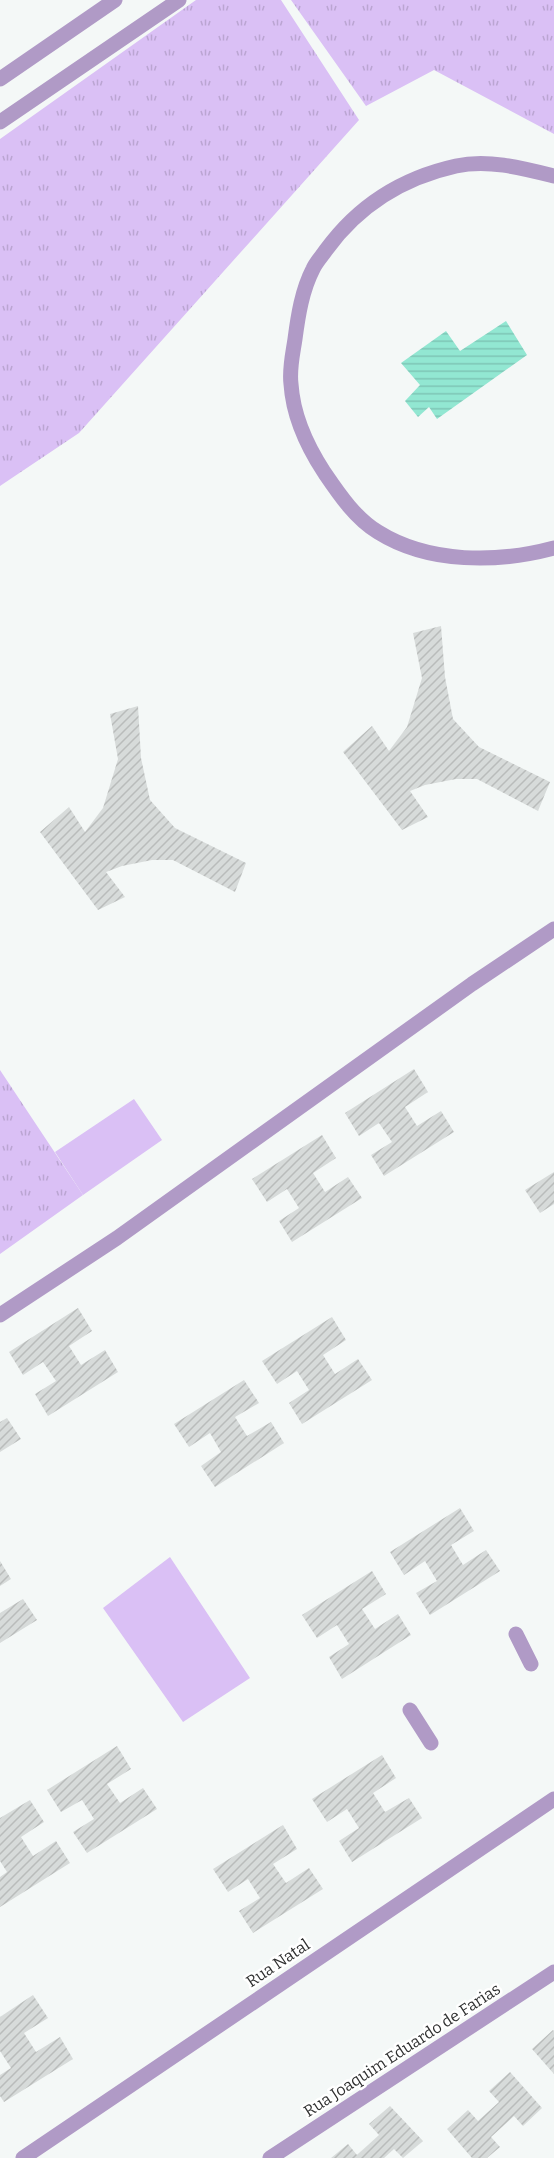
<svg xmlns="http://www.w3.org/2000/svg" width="554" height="2158" font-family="Bitter,serif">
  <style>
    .grass { fill: url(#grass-tufts) }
    .pitch { fill: #dac0f5 }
    .water { fill: url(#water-rules) }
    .building { fill: url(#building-hatch) }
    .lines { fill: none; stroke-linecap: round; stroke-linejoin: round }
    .minor { stroke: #b09ac6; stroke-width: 15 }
    .labels { text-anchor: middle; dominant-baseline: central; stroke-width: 5; stroke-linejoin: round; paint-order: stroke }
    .street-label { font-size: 16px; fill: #2e2f2f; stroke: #fff }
  </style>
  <defs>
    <pattern id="grass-tufts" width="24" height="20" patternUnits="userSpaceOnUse" patternTransform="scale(1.5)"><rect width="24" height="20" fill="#dac0f5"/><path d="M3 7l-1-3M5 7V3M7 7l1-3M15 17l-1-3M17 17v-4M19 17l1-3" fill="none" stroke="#bba5d2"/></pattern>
    <pattern id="water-rules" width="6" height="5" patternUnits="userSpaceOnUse" patternTransform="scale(1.5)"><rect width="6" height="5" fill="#92e7d2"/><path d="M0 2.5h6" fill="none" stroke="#7ec6b5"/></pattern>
    <pattern id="building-hatch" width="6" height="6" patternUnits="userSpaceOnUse" patternTransform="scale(1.5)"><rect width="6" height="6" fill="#d7dbda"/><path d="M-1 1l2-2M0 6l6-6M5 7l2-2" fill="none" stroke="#b9bcbb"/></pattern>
  </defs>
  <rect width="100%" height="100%" fill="#f4f8f7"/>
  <path class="grass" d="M196 0H281L359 120 79 433 0 486V139Z
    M291 0H554V134L434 70 366 106Z
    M0 1070 83 1195 0 1254Z"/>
  <path class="pitch" d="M134 1099 162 1140 83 1195 55 1152Z
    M170 1557 250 1678 183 1722 103 1608Z"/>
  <path class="water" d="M506 321 527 355 437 419 429 407 418 417 405 401 420 385 401 363 446 331 460 351Z"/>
  <path class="building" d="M441 626 445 677 453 719 479 747 550 782 538 811 477 779H456L425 785 410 791 428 817 402 830 343 752 372 726 389 751 407 727 422 678 413 633Z
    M138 706 141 758 150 800 175 828 246 863 235 892 173 860H152L122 866 106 872 125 897 98 910 40 832 69 807 85 832 103 808 118 759 110 714Z
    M414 1069 428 1092 405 1107 417 1126 441 1111 454 1132 384 1176 371 1155 392 1142 379 1123 359 1136 345 1113Z
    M322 1135 336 1158 313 1173 325 1192 348 1177 362 1198 292 1242 279 1221 299 1208 287 1189 267 1202 252 1179Z
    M554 1172V1204L540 1213 525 1190Z
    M78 1308 92 1331 69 1346 81 1365 105 1350 118 1372 48 1416 35 1394 56 1381 43 1362 23 1375 9 1352Z
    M332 1317 346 1340 323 1355 335 1374 358 1359 372 1380 302 1424 289 1403 309 1390 297 1371 277 1384 262 1361Z
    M244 1380 259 1403 235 1417 247 1436 271 1422 284 1443 215 1487 201 1466 221 1452 210 1433 189 1447 174 1424Z
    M7 1418 21 1439 0 1452V1422Z
    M460 1508 474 1531 451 1545 463 1565 486 1550 500 1571 430 1615 416 1593 437 1581 425 1561 404 1575 390 1552Z
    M0 1561 11 1579 0 1586Z
    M372 1571 386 1594 362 1609 375 1629 398 1614 411 1635 342 1679 329 1657 349 1644 337 1625 317 1638 302 1615Z
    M23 1599 37 1620 0 1643V1613Z
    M117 1746 131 1769 107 1784 120 1803 143 1788 157 1809 87 1853 73 1832 94 1819 82 1800 61 1812 47 1790Z
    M382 1755 396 1778 373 1793 385 1812 409 1798 422 1818 352 1862 339 1841 359 1828 347 1809 327 1822 312 1799Z
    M30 1800 44 1822 21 1837 33 1856 56 1841 70 1863 0 1907V1877L7 1872 0 1861V1818Z
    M283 1825 297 1849 273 1864 286 1883 309 1868 323 1889 253 1933 239 1911 260 1898 248 1879 228 1892 213 1869Z
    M33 1995 48 2018 24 2033 36 2052 60 2037 73 2059 4 2102 0 2096V2075L11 2068 0 2051V2017Z
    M553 2030 554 2031V2074L532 2049Z
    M510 2072 542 2108 523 2126 514 2116 491 2137 500 2147 487 2158H472L447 2129 468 2110 478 2121 499 2102 489 2091Z
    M390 2106 423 2141 403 2158 394 2149 384 2158H331L348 2144 357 2155 379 2135 369 2124Z"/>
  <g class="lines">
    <path class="minor" d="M0 79 115 0
      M0 122 179 0
      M554 176C522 168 488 159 456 166 402 178 358 206 326 250 322 256 316 262 313 269 302 290 298 316 295 339 293 353 289 369 291 384 293 415 307 446 324 472 339 494 355 518 378 532 429 564 498 563 554 548
      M0 1315 117 1238 472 984 554 929
      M516 1634 531 1664
      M410 1710 431 1743
      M23 2158 554 1799
      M270 2158 554 1972"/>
  </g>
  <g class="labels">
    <g class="street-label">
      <text transform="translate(278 1963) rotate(-34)">Rua Natal</text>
      <text transform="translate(402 2050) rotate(-33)">Rua Joaquim Eduardo de Farias</text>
    </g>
  </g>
</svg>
